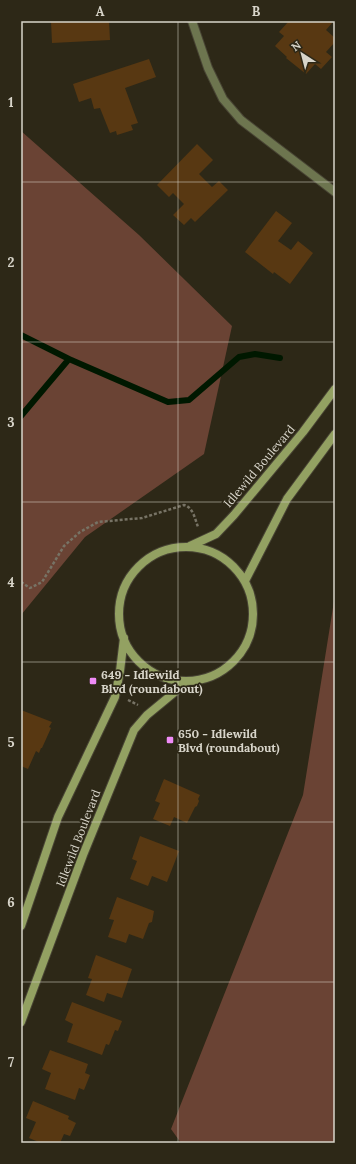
<svg xmlns="http://www.w3.org/2000/svg" width="356" height="1164" font-family="Lora,serif">
  <style>
    .green { fill: #6a4334 }
    .lines { fill: none; stroke-linecap: round; stroke-linejoin: round }
    .stream { stroke: #001800; stroke-width: 6 }
    .building { fill: #583812 }
    .street-casing { stroke: #484434; stroke-width: 10 }
    .secondary-casing { stroke: #484434; stroke-width: 10 }
    .path { stroke: #777365; stroke-width: 2.5; stroke-dasharray: 3 2; stroke-linecap: butt }
    .street { stroke: #6d754f; stroke-width: 8 }
    .secondary { stroke: #93a162; stroke-width: 8 }
    .grid { fill: none; stroke: #d8d5ca; stroke-width: 1; stroke-opacity: 0.55 }
    .poi-dot { fill: #ef8bf7; stroke: #2d2817; stroke-width: 1.5 }
    .labels { text-anchor: middle; dominant-baseline: central; stroke-width: 3.5; stroke-linejoin: round; paint-order: stroke }
    .street-label { font-size: 12px; fill: #d8d5ca; stroke: #2d2817 }
    .poi-label { font-size: 12px; font-weight: bold; fill: #d8d5ca; stroke: #2d2817; text-anchor: start }
    .neatline { fill: none; stroke: #d8d5ca; stroke-width: 1.5 }
    .grid-label { font-size: 13px; text-anchor: middle; font-weight: bold; fill: #d8d5ca }
  </style>
  <rect width="100%" height="100%" fill="#2d2817"/>
  <path class="green" d="M21 131 139 235 232 326 204 454 85 537 21 615Z
    M335 595V1143H181L171 1129 303 795Z"/>
  <g class="lines">
    <path class="stream" d="M21 335 69 359
      M21 416 69 359 168 402 189 400 239 357 255 354 280 358"/>
  </g>
  <path class="building" d="M51 21H89V22L109 21 110 40 52 43Z
    M289 21H330L332 23 326 30 335 38V42L326 52 332 57 321 69 315 64 306 74 286 58 287 57 275 46 284 36 279 32Z
    M149 59 156 77 125 88 138 123 131 125 133 130 117 135 116 131 110 133 100 108 94 109 91 98 79 102 73 84Z
    M197 144 213 160 199 174 212 187 219 181 228 190 195 222 191 218 184 225 173 215 184 204 173 193 169 197 157 185Z
    M276 211 292 223 278 241 291 250 298 241 313 253 290 284 274 272 273 274 245 252Z
    M21 710 52 722 49 727 51 728 42 748H41L39 753 36 751 28 769 21 766Z
    M164 779 200 795 198 799 199 801 197 806 195 807 187 823 174 817 170 826 153 819 160 803 155 801Z
    M140 836 179 851 167 882 152 876 148 886 130 879 137 861 132 859Z
    M117 897 154 911 152 922 149 923 143 939 129 934 126 943 108 937 114 920 109 919Z
    M96 955 132 969 122 998 107 993 104 1002 86 995 92 979 88 978Z
    M72 1002 122 1021 118 1031 115 1030 109 1045 106 1044 102 1055 67 1042 73 1024 65 1020Z
    M50 1050 88 1064 85 1073 90 1075 84 1090 79 1088 75 1100 45 1089 51 1073 42 1069Z
    M33 1101 69 1116 68 1119 76 1123 70 1136 64 1134 60 1143H41L29 1138 36 1122 26 1118Z"/>
  <g class="lines">
    <defs>
      <path id="street" d="M192 21 208 68 223 99 241 120 335 192"/>
      <path id="secondary" d="M190 546 216 534 234 515 303 432 335 389
        M119 614a67 67 0 1 1 134 0a67 67 0 1 1-134 0Z
        M245 581 287 499 335 434
        M21 926 58 817 115 697 120 671 124 638
        M21 1022 83 855 134 730 147 715 187 682"/>
    </defs>
    <use href="#street" class="street-casing"/>
    <use href="#secondary" class="secondary-casing"/>
    <path class="path" d="M21 582 30 588 42 582 64 546 80 532 98 522 142 518 184 505C193 507 195 519 198 527
      M128 700 138 705"/>
    <use href="#street" class="street"/>
    <use href="#secondary" class="secondary"/>
  </g>
  <path class="grid" d="M178 21V1143M21 182H335M21 342H335M21 502H335M21 662H335M21 822H335M21 982H335"/>
  <g class="poi-dot">
    <rect x="89" y="677" width="8" height="8" rx="2"/>
    <rect x="166" y="736" width="8" height="8" rx="2"/>
  </g>
  <g class="labels">
    <g class="street-label">
      <text transform="translate(259 466) rotate(-50)">Idlewild Boulevard</text>
      <text transform="translate(78 838) rotate(-69)">Idlewild Boulevard</text>
    </g>
    <g class="poi-label">
      <text x="101" y="674">649 - Idlewild<tspan x="101" dy="14">Blvd (roundabout)</tspan></text>
      <text x="178" y="733">650 - Idlewild<tspan x="178" dy="14">Blvd (roundabout)</tspan></text>
    </g>
  </g>
  <rect width="356" height="1164" fill="none" stroke="#2d2817" stroke-width="44"/>
  <g transform="translate(302 54) rotate(324)" stroke="#2d2817" stroke-width="3" paint-order="stroke">
  <path d="M0-3L7 15L0 10L-7 15Z" fill="#d8d5ca"/>
  <text y="-6" font-size="11" font-weight="bold" text-anchor="middle" fill="#d8d5ca">N</text>
  </g>
  <rect x="22" y="22" width="312" height="1120" class="neatline"/>
  <g class="grid-label">
    <text x="100" y="16">A</text>
    <text x="256" y="16">B</text>
    <text x="11" y="107">1</text>
    <text x="11" y="267">2</text>
    <text x="11" y="427">3</text>
    <text x="11" y="587">4</text>
    <text x="11" y="747">5</text>
    <text x="11" y="907">6</text>
    <text x="11" y="1067">7</text>
  </g>
</svg>
